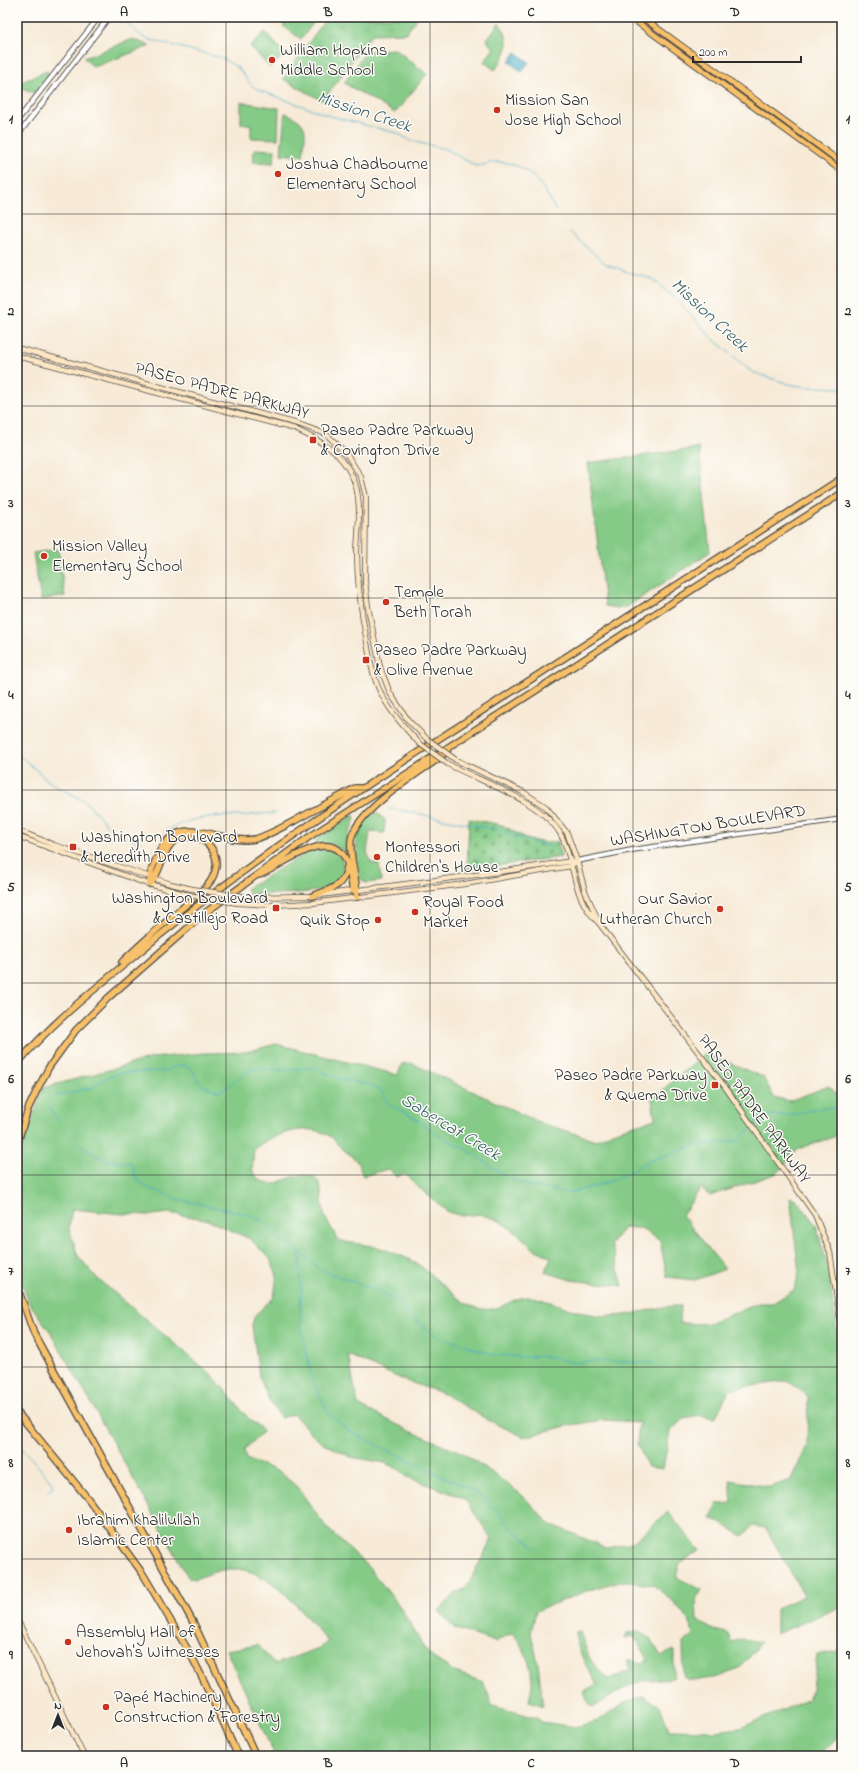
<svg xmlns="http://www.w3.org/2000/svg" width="859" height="1773" font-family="'Indie Flower',sans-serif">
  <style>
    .grass { fill: #85cb87; stroke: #587b59 }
    .cemetery { fill: url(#cemetery-stones); stroke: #587b59 }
    .park { fill: url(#park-tufts); stroke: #587b59 }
    .water { fill: url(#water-ripples); stroke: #3a6c7a }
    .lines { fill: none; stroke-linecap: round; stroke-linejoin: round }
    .stream { stroke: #49adc8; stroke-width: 1 }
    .tertiary-casing { stroke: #4a4845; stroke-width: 6 }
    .secondary-casing { stroke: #4a4845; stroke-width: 6 }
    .primary-casing { stroke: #4a4845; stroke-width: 7 }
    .motorway-casing { stroke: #4a4845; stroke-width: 8 }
    .tertiary { stroke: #fff; stroke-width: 4 }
    .secondary { stroke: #fce6c4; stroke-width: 4.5 }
    .primary { stroke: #f7c06b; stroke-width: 5 }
    .motorway { stroke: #f7c06b; stroke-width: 5.5 }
    .secondary-bridge-casing { stroke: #4a4845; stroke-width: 6; stroke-linecap: butt }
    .secondary-bridge { stroke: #fce6c4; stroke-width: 4.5 }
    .grid { fill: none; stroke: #2b2b2b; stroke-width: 1; stroke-opacity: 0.55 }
    .poi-dot { fill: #c8321e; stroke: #fdfcf7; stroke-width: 1.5 }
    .labels { text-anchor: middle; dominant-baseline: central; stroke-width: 3; stroke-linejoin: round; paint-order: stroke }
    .poi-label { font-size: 17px; fill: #2b2b2b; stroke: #fdfcf7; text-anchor: start }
    .street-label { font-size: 17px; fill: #2b2b2b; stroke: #fdfcf7 }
    .water-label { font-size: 18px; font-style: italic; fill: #375f6a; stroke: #fdfcf7 }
    .neatline { fill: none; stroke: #2b2b2b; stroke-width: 1.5 }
    .grid-label { font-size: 13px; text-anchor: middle; font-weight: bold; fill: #2b2b2b }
  </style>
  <defs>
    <pattern id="cemetery-stones" width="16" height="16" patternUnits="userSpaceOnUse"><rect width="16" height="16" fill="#85cb87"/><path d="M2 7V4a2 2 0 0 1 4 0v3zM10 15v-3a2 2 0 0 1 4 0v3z" fill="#73ae75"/></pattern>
    <pattern id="park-tufts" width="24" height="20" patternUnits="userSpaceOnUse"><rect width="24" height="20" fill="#85cb87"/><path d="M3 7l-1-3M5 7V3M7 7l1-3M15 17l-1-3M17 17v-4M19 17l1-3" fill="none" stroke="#73ae75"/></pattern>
    <pattern id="water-ripples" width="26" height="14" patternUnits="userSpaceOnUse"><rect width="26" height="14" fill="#49adc8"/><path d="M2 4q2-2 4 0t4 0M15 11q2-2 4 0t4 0" fill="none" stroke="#3d8da3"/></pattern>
  </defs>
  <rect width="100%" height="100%" fill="#fdfcf7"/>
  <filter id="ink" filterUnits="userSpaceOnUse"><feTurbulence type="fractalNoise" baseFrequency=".025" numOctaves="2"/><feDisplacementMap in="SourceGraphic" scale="8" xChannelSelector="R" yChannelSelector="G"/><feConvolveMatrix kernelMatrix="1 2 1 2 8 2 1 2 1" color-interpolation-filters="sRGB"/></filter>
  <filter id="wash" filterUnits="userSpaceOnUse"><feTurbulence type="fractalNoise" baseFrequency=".012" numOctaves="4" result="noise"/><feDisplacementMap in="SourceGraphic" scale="16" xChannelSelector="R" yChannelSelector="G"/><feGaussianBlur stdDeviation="0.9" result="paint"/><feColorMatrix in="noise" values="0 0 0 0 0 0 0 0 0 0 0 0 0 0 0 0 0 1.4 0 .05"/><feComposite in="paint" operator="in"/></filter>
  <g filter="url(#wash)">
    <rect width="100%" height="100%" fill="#f7ead7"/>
    <path class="grass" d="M290 17H318L301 39 283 26Z
      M499 23C513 41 507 54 495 70L484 62 494 48 489 44 487 39Z
      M265 32 285 54 270 68 250 46Z
      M133 39 150 46 94 67 84 58Z
      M395 49 427 74 395 113 344 83 366 51Z
      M47 71 49 74 34 93 21 87 17 89V82H21Z
      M241 102 279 108 278 139 251 138V124H241Z
      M285 113C311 123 305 132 303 156L281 154Z
      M254 149 275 150 274 163 253 162Z
      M699 448 710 552 624 609 605 606 588 463Z
      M58 549 65 596 41 600 33 553Z
      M376 812 385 820 384 833 370 832 367 852 371 863 379 864 381 881 367 883 363 881 360 878 358 869 356 839 361 825Z
      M354 815 355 819 347 839 349 855 333 845 317 843 315 840Z
      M327 847C335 851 343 856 343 867 344 876 337 885 329 888 312 894 267 895 249 893L246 889 311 850Z
      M276 1044 398 1075 402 1064 411 1063 541 1123 596 1140 618 1130 655 1119 652 1099 706 1053 763 1077 774 1097 789 1101 829 1086 842 1100V1134L798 1149 778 1173 710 1196 701 1188 682 1215 725 1269 695 1280 667 1277 660 1241 641 1228H624L611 1244 623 1286 571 1280 545 1272 551 1257 534 1249 517 1233 498 1220 479 1214 462 1216 448 1212 418 1187 408 1176 403 1174 397 1177 388 1169 363 1176C356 1158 357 1160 341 1148 337 1145 335 1139 331 1137 310 1121 272 1134 254 1149L252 1170 259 1180C263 1181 269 1184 273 1184 281 1183 289 1177 297 1176 327 1173 319 1192 324 1213 326 1222 334 1231 338 1240 351 1244 364 1244 377 1247 390 1251 404 1256 416 1263 433 1274 457 1302 474 1307 500 1316 508 1297 529 1297 536 1297 543 1300 550 1302 568 1308 589 1316 609 1316 633 1317 656 1305 681 1306L680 1323 704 1324 716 1321 758 1303H773L794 1290 799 1273 790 1197 796 1199 816 1225 828 1267 842 1372V1606L776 1634V1609L804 1596 766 1528 753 1526 743 1536 711 1518 717 1504 732 1503 730 1480 770 1487 791 1480 807 1446 808 1396 788 1381 730 1389 715 1418 700 1415 684 1418 670 1431 663 1469 648 1467 637 1444 639 1422 602 1420 566 1426 524 1437 488 1420 442 1393 406 1381 348 1355 358 1405 410 1431 463 1453 497 1476 523 1496 550 1524 607 1548 632 1543 668 1512 700 1551 680 1563 676 1577 702 1590 696 1599 697 1620 713 1630 727 1633 732 1642 743 1639 761 1642C739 1674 725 1679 688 1680L684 1677 683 1643 693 1634 689 1620 674 1602 653 1585 620 1581 589 1590 536 1611 531 1632 538 1663 543 1706 529 1701C530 1695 532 1688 532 1682 532 1666 523 1644 512 1633L495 1642 454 1628 439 1611 455 1594 466 1588 492 1539 464 1498 407 1477 400 1470 385 1463 351 1457 319 1441 293 1414 281 1418 269 1400 259 1376 252 1325 255 1315 274 1297 277 1275 270 1259 250 1239 205 1219 168 1213 152 1215 123 1214 72 1209 69 1228 78 1256 98 1279 213 1376 249 1419 264 1431 244 1450 246 1459 280 1472 297 1487 327 1528 369 1568 401 1608 424 1648 432 1657 455 1672 483 1682 493 1706 537 1718 542 1722 575 1727 598 1721 625 1703 643 1696 660 1706 669 1730 714 1731 740 1728 807 1700 813 1690 817 1655 842 1650V1733L824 1750 828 1756H275L226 1650 258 1645 275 1664 319 1648 328 1642C304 1615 271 1566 230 1569 217 1570 206 1575 195 1579L188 1577 82 1387 49 1330 29 1303 21 1280 17 1260V1171L19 1157 43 1088 152 1058 205 1053 246 1052Z
      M580 1632C589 1656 587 1661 609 1679L632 1670 627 1661 631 1660 641 1663 648 1660 637 1639 632 1636 625 1638 627 1633 640 1632 650 1638 661 1656 674 1650V1677C665 1682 652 1678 642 1681 625 1686 609 1698 594 1707L589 1705 584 1691 597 1684C587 1668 578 1652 575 1633Z"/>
    <path class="cemetery" d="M469 819 502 825 529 840 548 843 558 841 561 857 467 870Z"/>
    <path class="park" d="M327 17H418L406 33 372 34 323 101 283 79Z"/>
    <path class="water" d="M516 52 529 62 522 72 509 62Z"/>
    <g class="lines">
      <path class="stream" d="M114 19 126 23 144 38 151 40 222 58 238 68 252 86 261 91 330 116 397 133 411 141 446 149 476 166C483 166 489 162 497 162 527 162 544 185 555 210
        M570 232 606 264 628 272 652 279 675 298 712 338 752 372 789 384 806 387 842 388
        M17 753 51 783 86 802 111 829 122 835 140 842
        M389 809 405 811 499 830 537 844 552 847
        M164 832C190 817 209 816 238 816 250 816 262 813 275 813
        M56 1096 94 1087 99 1082 118 1073 167 1071 173 1067 184 1065 191 1068 201 1085 220 1092 247 1072 259 1068 282 1070 312 1068 344 1080 369 1085 380 1090 383 1093 389 1105 415 1118 438 1135 469 1151 510 1179 530 1186 569 1193 602 1184 622 1176 646 1162 684 1149 697 1145 738 1141 751 1128
        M50 1108 59 1122
        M754 1124C756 1121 759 1117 763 1116 770 1114 780 1116 787 1115 809 1113 820 1103 842 1111
        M78 1142C88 1151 102 1160 115 1162 121 1162 126 1162 132 1163L135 1176 141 1184 176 1199 230 1210 250 1215 263 1221 270 1230 281 1240 293 1246 319 1269 380 1291 390 1297 421 1325 436 1336 495 1355 525 1357 543 1356 576 1363 589 1361 654 1363
        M300 1252 301 1292 300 1313 301 1327 313 1382 329 1414 352 1433 474 1491 494 1507 511 1528 536 1548
        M17 1442 51 1481 53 1488 48 1491"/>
    </g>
  </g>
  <g filter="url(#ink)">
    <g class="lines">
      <defs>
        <path id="tertiary" d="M17 121 99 17
          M17 136 109 17
          M577 861 632 850 842 819"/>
        <path id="secondary" d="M17 348 298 424 326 434 346 453 361 477 366 497 365 581 368 607 380 667 390 693 408 720 426 738
          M17 356 295 429C320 441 340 450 352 476 363 498 358 528 357 552 357 583 361 612 367 642 370 660 373 679 382 695 391 713 405 728 419 743
          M456 760 523 792 546 807 567 833 577 861 585 891 598 920
          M448 764C482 783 542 800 561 835 576 864 571 897 598 922L725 1087 815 1215 830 1252 842 1332
          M17 830 54 845 171 884 192 889
          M17 836 142 882 188 895
          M247 897 312 896 499 872 572 861
          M238 903 273 905 313 903 465 884 571 866 577 861
          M17 1619 84 1756"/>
        <path id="primary" d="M630 17 842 171
          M642 17 842 163"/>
        <path id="motorway" d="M259 875C281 867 330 824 346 860 350 869 351 881 353 891
          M150 884C149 872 154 864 159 853 180 809 221 846 255 839 269 835 283 827 296 820 316 809 336 799 355 788H363
          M312 896C329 890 344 887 347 867
          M357 897C357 878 349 858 351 840 355 811 419 773 442 756L448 749
          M122 962C141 943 161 926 181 909 191 900 203 892 210 882 216 873 218 862 214 853 211 845 203 839 196 838 161 829 165 870 150 884
          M17 1064C49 1026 87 995 125 964 224 880 331 808 440 738 574 652 707 565 842 478
          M17 1144 28 1109 38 1088 49 1067 76 1030 108 998 205 913 309 837 842 493
          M17 1286 34 1334 194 1624 256 1756
          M17 1412 89 1500 143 1574 192 1657 205 1683 238 1756"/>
      </defs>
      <use href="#tertiary" class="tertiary-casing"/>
      <use href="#secondary" class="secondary-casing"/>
      <use href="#primary" class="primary-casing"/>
      <use href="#motorway" class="motorway-casing"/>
      <use href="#tertiary" class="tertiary"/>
      <use href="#secondary" class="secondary"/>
      <use href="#primary" class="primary"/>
      <use href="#motorway" class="motorway"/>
      <defs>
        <path id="secondary-bridge" d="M426 738 456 760
          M419 743 448 764
          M192 889 247 897
          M188 895 238 903"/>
      </defs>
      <use href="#secondary-bridge" class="secondary-bridge-casing"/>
      <use href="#secondary-bridge" class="secondary-bridge"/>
    </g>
  </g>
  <path class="grid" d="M226 17V1756M430 17V1756M633 17V1756M17 214H842M17 406H842M17 598H842M17 790H842M17 983H842M17 1175H842M17 1367H842M17 1559H842"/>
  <g class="poi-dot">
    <circle cx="272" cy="60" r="4"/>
    <circle cx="497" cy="110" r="4"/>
    <circle cx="278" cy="174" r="4"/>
    <rect x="309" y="436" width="8" height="8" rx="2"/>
    <circle cx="44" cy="556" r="4"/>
    <circle cx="386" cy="602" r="4"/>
    <rect x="362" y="656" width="8" height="8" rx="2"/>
    <rect x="69" y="843" width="8" height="8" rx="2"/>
    <circle cx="377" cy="857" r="4"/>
    <rect x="272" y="904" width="8" height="8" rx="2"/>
    <circle cx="720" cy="909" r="4"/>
    <circle cx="415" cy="912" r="4"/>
    <circle cx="378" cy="920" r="4"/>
    <rect x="711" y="1081" width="8" height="8" rx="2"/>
    <circle cx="69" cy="1530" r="4"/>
    <circle cx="68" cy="1642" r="4"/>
    <circle cx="106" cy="1707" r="4"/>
  </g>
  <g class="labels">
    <g class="poi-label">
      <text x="280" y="50">William Hopkins<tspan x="280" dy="20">Middle School</tspan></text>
      <text x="505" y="100">Mission San<tspan x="505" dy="20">Jose High School</tspan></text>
      <text x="286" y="164">Joshua Chadbourne<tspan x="286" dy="20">Elementary School</tspan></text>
      <text x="321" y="430">Paseo Padre Parkway<tspan x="321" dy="20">&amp; Covington Drive</tspan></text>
      <text x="52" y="546">Mission Valley<tspan x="52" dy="20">Elementary School</tspan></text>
      <text x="394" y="592">Temple<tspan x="394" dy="20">Beth Torah</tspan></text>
      <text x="374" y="650">Paseo Padre Parkway<tspan x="374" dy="20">&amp; Olive Avenue</tspan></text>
      <text x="81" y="837">Washington Boulevard<tspan x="81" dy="20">&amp; Meredith Drive</tspan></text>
      <text x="385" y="847">Montessori<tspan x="385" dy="20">Children's House</tspan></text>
      <text x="268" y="898" text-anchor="end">Washington Boulevard<tspan x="268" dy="20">&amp; Castillejo Road</tspan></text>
      <text x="712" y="899" text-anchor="end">Our Savior<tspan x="712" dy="20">Lutheran Church</tspan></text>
      <text x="423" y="902">Royal Food<tspan x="423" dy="20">Market</tspan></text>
      <text x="370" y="920" text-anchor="end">Quik Stop</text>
      <text x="707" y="1075" text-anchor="end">Paseo Padre Parkway<tspan x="707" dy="20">&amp; Quema Drive</tspan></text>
      <text x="77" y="1520">Ibrahim Khalilullah<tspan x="77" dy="20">Islamic Center</tspan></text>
      <text x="76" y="1632">Assembly Hall of<tspan x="76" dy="20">Jehovah's Witnesses</tspan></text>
      <text x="114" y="1697">Papé Machinery<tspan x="114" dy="20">Construction &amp; Forestry</tspan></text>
    </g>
    <g class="street-label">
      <text transform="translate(222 391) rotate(15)">PASEO PADRE PARKWAY</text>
      <text transform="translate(708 826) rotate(-9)">WASHINGTON BOULEVARD</text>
      <text transform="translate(754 1109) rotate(54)">PASEO PADRE PARKWAY</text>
    </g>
    <g class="water-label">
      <text transform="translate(364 113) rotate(18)">Mission Creek</text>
      <text transform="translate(709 316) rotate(43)">Mission Creek</text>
      <text transform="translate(450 1128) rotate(31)">Sabercat Creek</text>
    </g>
  </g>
  <rect width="859" height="1773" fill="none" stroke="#fdfcf7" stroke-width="44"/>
  <g transform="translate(58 1715)" stroke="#fdfcf7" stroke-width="3" paint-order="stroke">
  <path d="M0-3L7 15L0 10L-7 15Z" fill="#2b2b2b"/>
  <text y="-6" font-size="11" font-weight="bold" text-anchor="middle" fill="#2b2b2b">N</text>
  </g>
  <path d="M693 56v6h108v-6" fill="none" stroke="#2b2b2b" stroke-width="2"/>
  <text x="699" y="56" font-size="12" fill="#2b2b2b" stroke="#fdfcf7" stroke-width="3" paint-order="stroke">200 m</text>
  <rect x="22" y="22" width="815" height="1729" class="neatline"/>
  <g class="grid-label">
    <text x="124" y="16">A</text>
    <text x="328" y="16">B</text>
    <text x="531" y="16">C</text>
    <text x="735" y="16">D</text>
    <text x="11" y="123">1</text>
    <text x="848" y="123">1</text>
    <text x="11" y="315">2</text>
    <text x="848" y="315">2</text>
    <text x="11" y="507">3</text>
    <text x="848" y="507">3</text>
    <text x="11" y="699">4</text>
    <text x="848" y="699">4</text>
    <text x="11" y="891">5</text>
    <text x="848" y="891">5</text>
    <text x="11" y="1083">6</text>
    <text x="848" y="1083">6</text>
    <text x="11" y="1275">7</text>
    <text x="848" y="1275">7</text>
    <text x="11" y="1467">8</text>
    <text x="848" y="1467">8</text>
    <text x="11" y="1659">9</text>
    <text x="848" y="1659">9</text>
    <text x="124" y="1767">A</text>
    <text x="328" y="1767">B</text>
    <text x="531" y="1767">C</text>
    <text x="735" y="1767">D</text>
  </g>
</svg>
